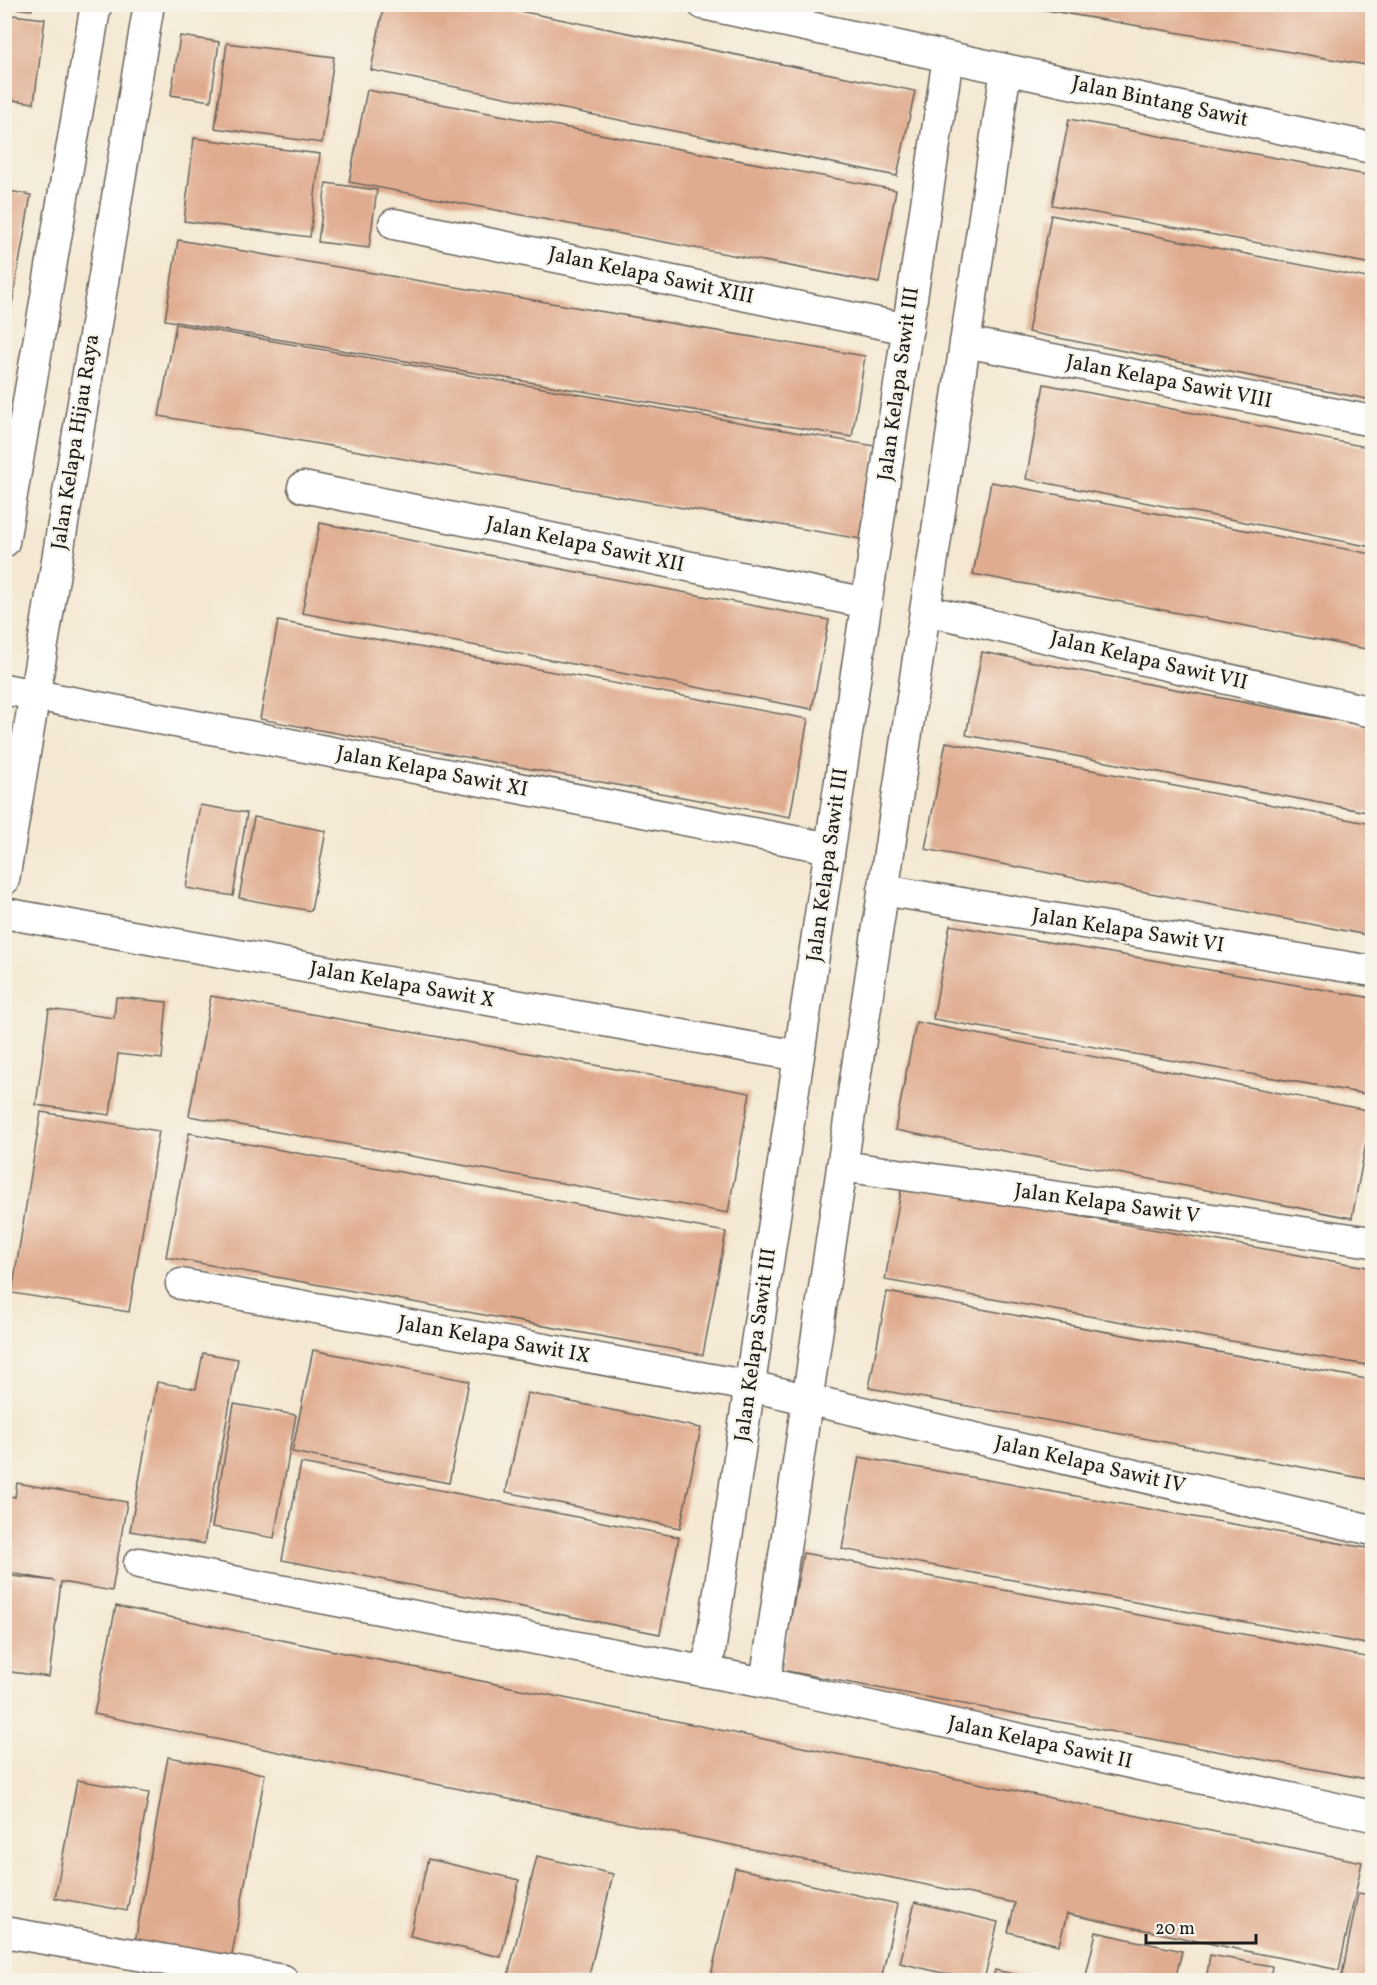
<svg xmlns="http://www.w3.org/2000/svg" width="1377" height="1985" font-family="Vollkorn,serif">
  <style>
    .building { fill: #e0ac8f }
    .lines { fill: none; stroke-linecap: round; stroke-linejoin: round }
    .street-casing { stroke: #68635c; stroke-width: 33 }
    .street { stroke: #fff; stroke-width: 30 }
    .labels { text-anchor: middle; dominant-baseline: central; stroke-width: 4.5; stroke-linejoin: round; paint-order: stroke }
    .street-label { font-size: 21px; fill: #1c1c1c; stroke: #f7f3e8 }
  </style>
  <rect width="100%" height="100%" fill="#f7f3e8"/>
  <filter id="ink" filterUnits="userSpaceOnUse"><feTurbulence type="fractalNoise" baseFrequency=".0167" numOctaves="2"/><feDisplacementMap in="SourceGraphic" scale="12" xChannelSelector="R" yChannelSelector="G"/><feConvolveMatrix kernelMatrix="1 2 1 2 8 2 1 2 1" color-interpolation-filters="sRGB"/></filter>
  <filter id="wash" filterUnits="userSpaceOnUse"><feTurbulence type="fractalNoise" baseFrequency=".008" numOctaves="4" result="noise"/><feDisplacementMap in="SourceGraphic" scale="24" xChannelSelector="R" yChannelSelector="G"/><feGaussianBlur stdDeviation="1.35" result="paint"/><feColorMatrix in="noise" values="0 0 0 0 0 0 0 0 0 0 0 0 0 0 0 0 0 1.4 0 .05"/><feComposite in="paint" operator="in"/></filter>
  <g filter="url(#wash)">
    <rect width="100%" height="100%" fill="#f4e8d2"/>
    <g id="blocks">
      <path class="building" d="M4 4H32V10L4 7Z
        M384 4H485L915 91 897 176 371 70Z
        M1023 4H1372V66L1023 6Z
        M4 14 45 19 34 103 4 99Z
        M180 36 219 42 211 101 171 95Z
        M227 43 334 57 322 143 215 128Z
        M367 90 896 190 879 283 349 182Z
        M1069 119 1372 176V264L1052 205Z
        M194 138 320 154 310 237 184 221Z
        M326 183 377 190 369 248 318 242Z
        M4 190 31 195 6 338H4Z
        M1051 215 1372 279V400L1028 332Z
        M178 240 865 356 852 437 165 320Z
        M176 324 875 446 860 539 159 416Z
        M1044 384 1372 448V547L1026 479Z
        M991 482 1372 554V650L973 574Z
        M320 523 829 620 812 709 302 613Z
        M278 621 808 719 790 817 260 719Z
        M982 652 1372 727V813L966 735Z
        M946 742 1372 824V936L925 849Z
        M200 805 247 813 233 896 186 888Z
        M254 817 326 831 311 911 239 898Z
        M950 925 1372 998V1095L933 1019Z
        M211 996 750 1093 728 1213 189 1116Z
        M116 997 167 1002 162 1059 118 1054 110 1115 36 1105 49 1009 114 1018Z
        M916 1022 1372 1111 1352 1218 895 1130Z
        M41 1112 159 1131 129 1312 12 1293Z
        M189 1133 726 1232 703 1355 166 1257Z
        M902 1185 1372 1268V1366L885 1280Z
        M887 1292 1372 1380V1480L869 1388Z
        M313 1350 469 1381 449 1483 292 1452Z
        M203 1353 238 1359 204 1544 130 1531 157 1382 196 1389Z
        M527 1393 701 1428 680 1528 506 1492Z
        M234 1404 296 1415 274 1538 212 1527Z
        M859 1457 1372 1549V1645L842 1549Z
        M301 1463 679 1537 660 1634 282 1560Z
        M17 1483 127 1502 112 1591 61 1582 49 1677 4 1671V1575L55 1581 4 1572 8 1542 4 1541V1495L15 1497Z
        M803 1553 1372 1658V1780L781 1670Z
        M116 1606 1362 1862 1339 1970 1067 1914 1059 1945 1008 1932 1015 1903 94 1714Z
        M168 1757 265 1774 231 1960 135 1942Z
        M77 1780 149 1793 127 1911 55 1898Z
        M537 1856 613 1874 588 1980H507Z
        M428 1859 519 1880 501 1957 410 1936Z
        M735 1868 898 1904 881 1980H710Z
        M1358 1893 1372 1895V1980H1341Z
        M915 1902 998 1922 984 1980H973L900 1963Z
        M1096 1932 1182 1951 1175 1980H1085Z
        M1210 1955 1272 1966 1270 1980H1206Z
        M995 1970 1039 1980H993Z"/>
    </g>
  </g>
  <g filter="url(#ink)">
    <use href="#blocks" fill-opacity="0" stroke="#68635c" stroke-width="1.5"/>
    <g class="lines">
      <defs>
        <path id="street" d="M703 4 1372 148
          M394 224 908 329
          M965 342 1372 421
          M303 487 867 603
          M4 542 96 4
          M925 610 1372 712
          M4 689 830 848
          M4 880 149 4
          M883 890 1372 971
          M4 913 799 1056
          M842 1166 1372 1242
          M181 1284 750 1386 1372 1530
          M139 1563 765 1683 1372 1816
          M707 1672 948 57
          M765 1683 1006 69
          M4 1932 283 1980"/>
      </defs>
      <use href="#street" class="street-casing"/>
      <use href="#street" class="street"/>
    </g>
  </g>
  <g class="labels">
    <g class="street-label">
      <text transform="translate(1160 102) rotate(12)">Jalan Bintang Sawit</text>
      <text transform="translate(651 276) rotate(12)">Jalan Kelapa Sawit XIII</text>
      <text transform="translate(1169 382) rotate(11)">Jalan Kelapa Sawit VIII</text>
      <text transform="translate(899 384) rotate(-82)">Jalan Kelapa Sawit III</text>
      <text transform="translate(76 442) rotate(-81)">Jalan Kelapa Hijau Raya</text>
      <text transform="translate(585 545) rotate(12)">Jalan Kelapa Sawit XII</text>
      <text transform="translate(1149 661) rotate(13)">Jalan Kelapa Sawit VII</text>
      <text transform="translate(432 772) rotate(11)">Jalan Kelapa Sawit XI</text>
      <text transform="translate(828 865) rotate(-82)">Jalan Kelapa Sawit III</text>
      <text transform="translate(1128 931) rotate(9)">Jalan Kelapa Sawit VI</text>
      <text transform="translate(402 985) rotate(10)">Jalan Kelapa Sawit X</text>
      <text transform="translate(1107 1204) rotate(8)">Jalan Kelapa Sawit V</text>
      <text transform="translate(494 1340) rotate(10)">Jalan Kelapa Sawit IX</text>
      <text transform="translate(756 1345) rotate(-82)">Jalan Kelapa Sawit III</text>
      <text transform="translate(1090 1465) rotate(13)">Jalan Kelapa Sawit IV</text>
      <text transform="translate(1040 1743) rotate(12)">Jalan Kelapa Sawit II</text>
    </g>
  </g>
  <rect width="1377" height="1985" fill="none" stroke="#f7f3e8" stroke-width="24"/>
  <path d="M1146 1934v9h110v-9" fill="none" stroke="#1c1c1c" stroke-width="3"/>
  <text x="1155" y="1934" font-size="18" fill="#1c1c1c" stroke="#f7f3e8" stroke-width="4.5" paint-order="stroke">20 m</text>
</svg>
